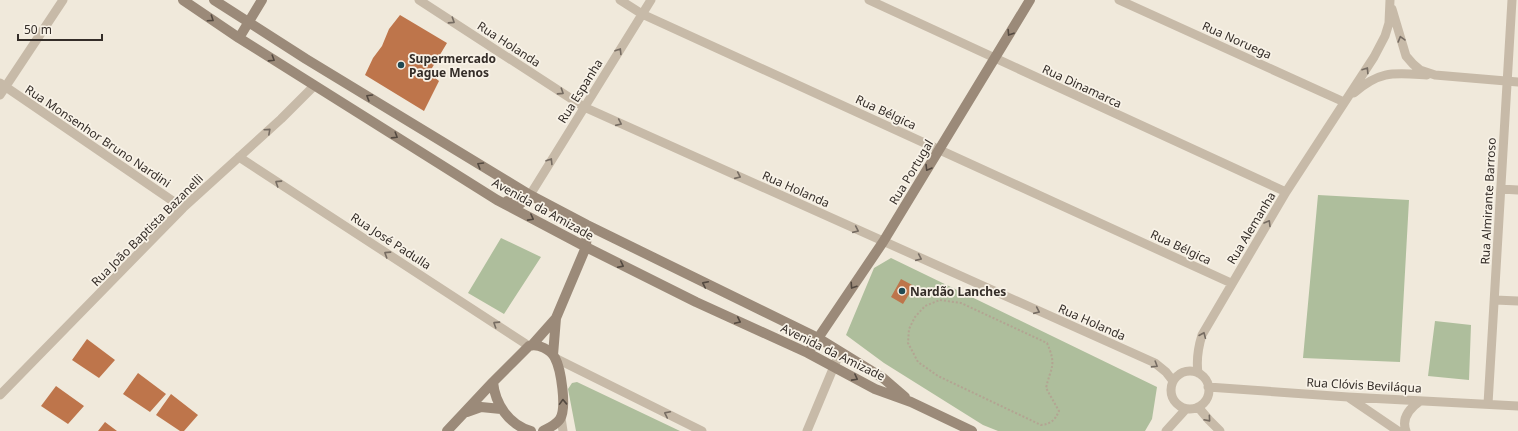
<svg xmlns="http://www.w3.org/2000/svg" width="1518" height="431" font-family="'Noto Sans',sans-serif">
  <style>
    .green { fill: #aebe9c }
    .building { fill: #be754b }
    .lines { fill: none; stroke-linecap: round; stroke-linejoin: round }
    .path { stroke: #b3a492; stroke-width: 2; stroke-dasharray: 2 2; stroke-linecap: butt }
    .street { stroke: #c7baa8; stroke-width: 9 }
    .secondary { stroke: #9b8a79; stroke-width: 10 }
    .oneway { stroke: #534940 }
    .oneway2 { stroke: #766c62 }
    .poi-dot { fill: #204953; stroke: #f8f2e7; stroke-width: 1.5 }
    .labels { text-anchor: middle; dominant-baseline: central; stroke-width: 3.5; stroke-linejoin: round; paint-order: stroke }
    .street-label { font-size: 12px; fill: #342d28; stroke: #f8f2e7 }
    .poi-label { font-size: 12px; font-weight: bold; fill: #342d28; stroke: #f8f2e7; text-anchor: start }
  </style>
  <rect width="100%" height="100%" fill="#f0e9db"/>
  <path class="green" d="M1318 195 1409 200 1400 362 1303 358Z
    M501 238 541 257 504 314 468 293Z
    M891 258 1157 387 1152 419 1145 431H998L983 425 884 363 846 335 874 268Z
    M1435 321 1471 325 1469 380 1428 376Z
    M577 382 680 431H576L568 389 572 383Z"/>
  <path class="building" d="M400 15 447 43 429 73 439 81 424 111 365 75 373 58 382 46 389 29Z
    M901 279 914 286 903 304 891 297Z
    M87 339 115 360 99 378 72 360Z
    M138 373 166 394 150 412 123 394Z
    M56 386 84 406 68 424 41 406Z
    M171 394 198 415 184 431H180L156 415Z
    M105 422 117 431H98Z"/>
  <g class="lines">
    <path class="path" d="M940 300 961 303 1047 343C1057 366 1051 366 1046 388L1059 411C1055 420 1051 424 1041 425L938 376 918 362 908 343 909 329 915 317 925 306Z"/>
    <path class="street" d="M419 0 584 107 1155 363 1166 372 1173 381
      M620 0 642 14 1231 283
      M869 0 1286 192
      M1119 0 1344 102
      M1392 9 1406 56 1413 64 1420 70 1435 75 1518 82
      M0 83 183 208
      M1354 93C1380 70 1394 73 1427 75
      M0 95 63 0
      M239 157 529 346
      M1501 189 1518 190
      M530 195 651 0
      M1495 300 1518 301
      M555 358 702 431
      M1171 390a19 19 0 1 1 38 0a19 19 0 1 1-38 0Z
      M1198 373C1196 359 1198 348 1202 335L1286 192 1374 57 1385 36 1389 23 1390 0
      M1208 387 1348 397 1518 406
      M0 395 183 208 281 119 314 86
      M1348 397 1398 431
      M1488 404 1512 0
      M1198 407 1209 420 1220 431
      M561 418 563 431
      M807 431 840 352
      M1166 431 1186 409
      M1406 431C1401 418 1410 408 1420 401"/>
    <path class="secondary" d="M183 0 239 38 497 200 586 247 696 302 808 353 875 389 911 402 972 431
      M214 0 306 59 530 195 587 225 818 338 883 378 905 397
      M239 38 262 0
      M507 201 520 204 530 195
      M532 345 556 318 586 247 587 225
      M808 353 883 242 1030 0
      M553 355 556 318
      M467 412 481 407 501 409
      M447 431 493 382
      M531 431C509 425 495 404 493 382L529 346C538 343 551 350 555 358 561 369 567 408 560 419 556 425 549 428 543 431"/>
  </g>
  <defs><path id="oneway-chevron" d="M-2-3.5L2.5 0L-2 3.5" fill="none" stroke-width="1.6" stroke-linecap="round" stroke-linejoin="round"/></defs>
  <g class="oneway">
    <use href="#oneway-chevron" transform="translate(211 19) rotate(34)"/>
    <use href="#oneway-chevron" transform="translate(1010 33) rotate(122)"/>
    <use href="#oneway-chevron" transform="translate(272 59) rotate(32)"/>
    <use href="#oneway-chevron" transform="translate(369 97) rotate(-149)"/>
    <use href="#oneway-chevron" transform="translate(395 136) rotate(32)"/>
    <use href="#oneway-chevron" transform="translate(480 165) rotate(-149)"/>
    <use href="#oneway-chevron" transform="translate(928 168) rotate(121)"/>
    <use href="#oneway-chevron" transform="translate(531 218) rotate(28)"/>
    <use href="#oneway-chevron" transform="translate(621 265) rotate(26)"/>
    <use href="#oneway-chevron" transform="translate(705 284) rotate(-154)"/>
    <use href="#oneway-chevron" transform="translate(853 286) rotate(124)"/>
    <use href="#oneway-chevron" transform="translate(738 321) rotate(25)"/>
    <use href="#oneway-chevron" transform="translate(855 378) rotate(28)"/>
    <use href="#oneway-chevron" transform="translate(563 402) rotate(-92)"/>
  </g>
  <g class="oneway2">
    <use href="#oneway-chevron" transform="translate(452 21) rotate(33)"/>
    <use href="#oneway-chevron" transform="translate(1401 39) rotate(-106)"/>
    <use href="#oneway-chevron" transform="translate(619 51) rotate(-58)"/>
    <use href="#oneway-chevron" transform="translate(1366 70) rotate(-57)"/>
    <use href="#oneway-chevron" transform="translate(561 92) rotate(33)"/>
    <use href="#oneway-chevron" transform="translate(619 123) rotate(24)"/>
    <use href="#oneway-chevron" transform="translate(268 131) rotate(-42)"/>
    <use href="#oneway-chevron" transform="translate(550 161) rotate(-58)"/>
    <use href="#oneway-chevron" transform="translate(738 176) rotate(24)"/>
    <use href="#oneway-chevron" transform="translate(278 183) rotate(-147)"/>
    <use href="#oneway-chevron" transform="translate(1268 223) rotate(-59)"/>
    <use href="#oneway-chevron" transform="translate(856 230) rotate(24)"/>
    <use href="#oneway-chevron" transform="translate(387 254) rotate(-147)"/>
    <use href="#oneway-chevron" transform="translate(919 258) rotate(24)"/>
    <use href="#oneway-chevron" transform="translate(1037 311) rotate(24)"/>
    <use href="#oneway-chevron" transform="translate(496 324) rotate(-147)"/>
    <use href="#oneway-chevron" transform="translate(1203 335) rotate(-67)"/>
    <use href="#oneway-chevron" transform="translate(1155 365) rotate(32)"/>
    <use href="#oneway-chevron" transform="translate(667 414) rotate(-154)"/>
    <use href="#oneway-chevron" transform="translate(1208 419) rotate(49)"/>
  </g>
  <g class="poi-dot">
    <circle cx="401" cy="65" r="4"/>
    <circle cx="902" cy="291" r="4"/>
  </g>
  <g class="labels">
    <g class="street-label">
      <text transform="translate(1237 40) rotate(24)">Rua Noruega</text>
      <text transform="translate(509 44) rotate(33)">Rua Holanda</text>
      <text transform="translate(1082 86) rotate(25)">Rua Dinamarca</text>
      <text transform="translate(580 91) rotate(-58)">Rua Espanha</text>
      <text transform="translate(886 112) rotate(25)">Rua Bélgica</text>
      <text transform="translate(98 136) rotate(34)">Rua Monsenhor Bruno Nardini</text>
      <text transform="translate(911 172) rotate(-59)">Rua Portugal</text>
      <text transform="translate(796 189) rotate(24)">Rua Holanda</text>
      <text transform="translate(1488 201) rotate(-87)">Rua Almirante Barroso</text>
      <text transform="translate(543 209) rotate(29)">Avenida da Amizade</text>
      <text transform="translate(1251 228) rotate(-59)">Rua Alemanha</text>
      <text transform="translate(147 230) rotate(-45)">Rua João Baptista Bazanelli</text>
      <text transform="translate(391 241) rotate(33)">Rua José Padulla</text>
      <text transform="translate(1181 247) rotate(25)">Rua Bélgica</text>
      <text transform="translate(1092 322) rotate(24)">Rua Holanda</text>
      <text transform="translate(833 352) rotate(26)">Avenida da Amizade</text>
      <text transform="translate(1364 385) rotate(3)">Rua Clóvis Beviláqua</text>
    </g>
    <g class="poi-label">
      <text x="409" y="58">Supermercado<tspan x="409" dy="14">Pague Menos</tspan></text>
      <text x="910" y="291">Nardão Lanches</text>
    </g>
  </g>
  <path d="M18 34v6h84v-6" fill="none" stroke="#342d28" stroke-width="2"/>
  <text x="24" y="34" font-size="12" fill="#342d28" stroke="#f8f2e7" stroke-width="3" paint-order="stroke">50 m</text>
</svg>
